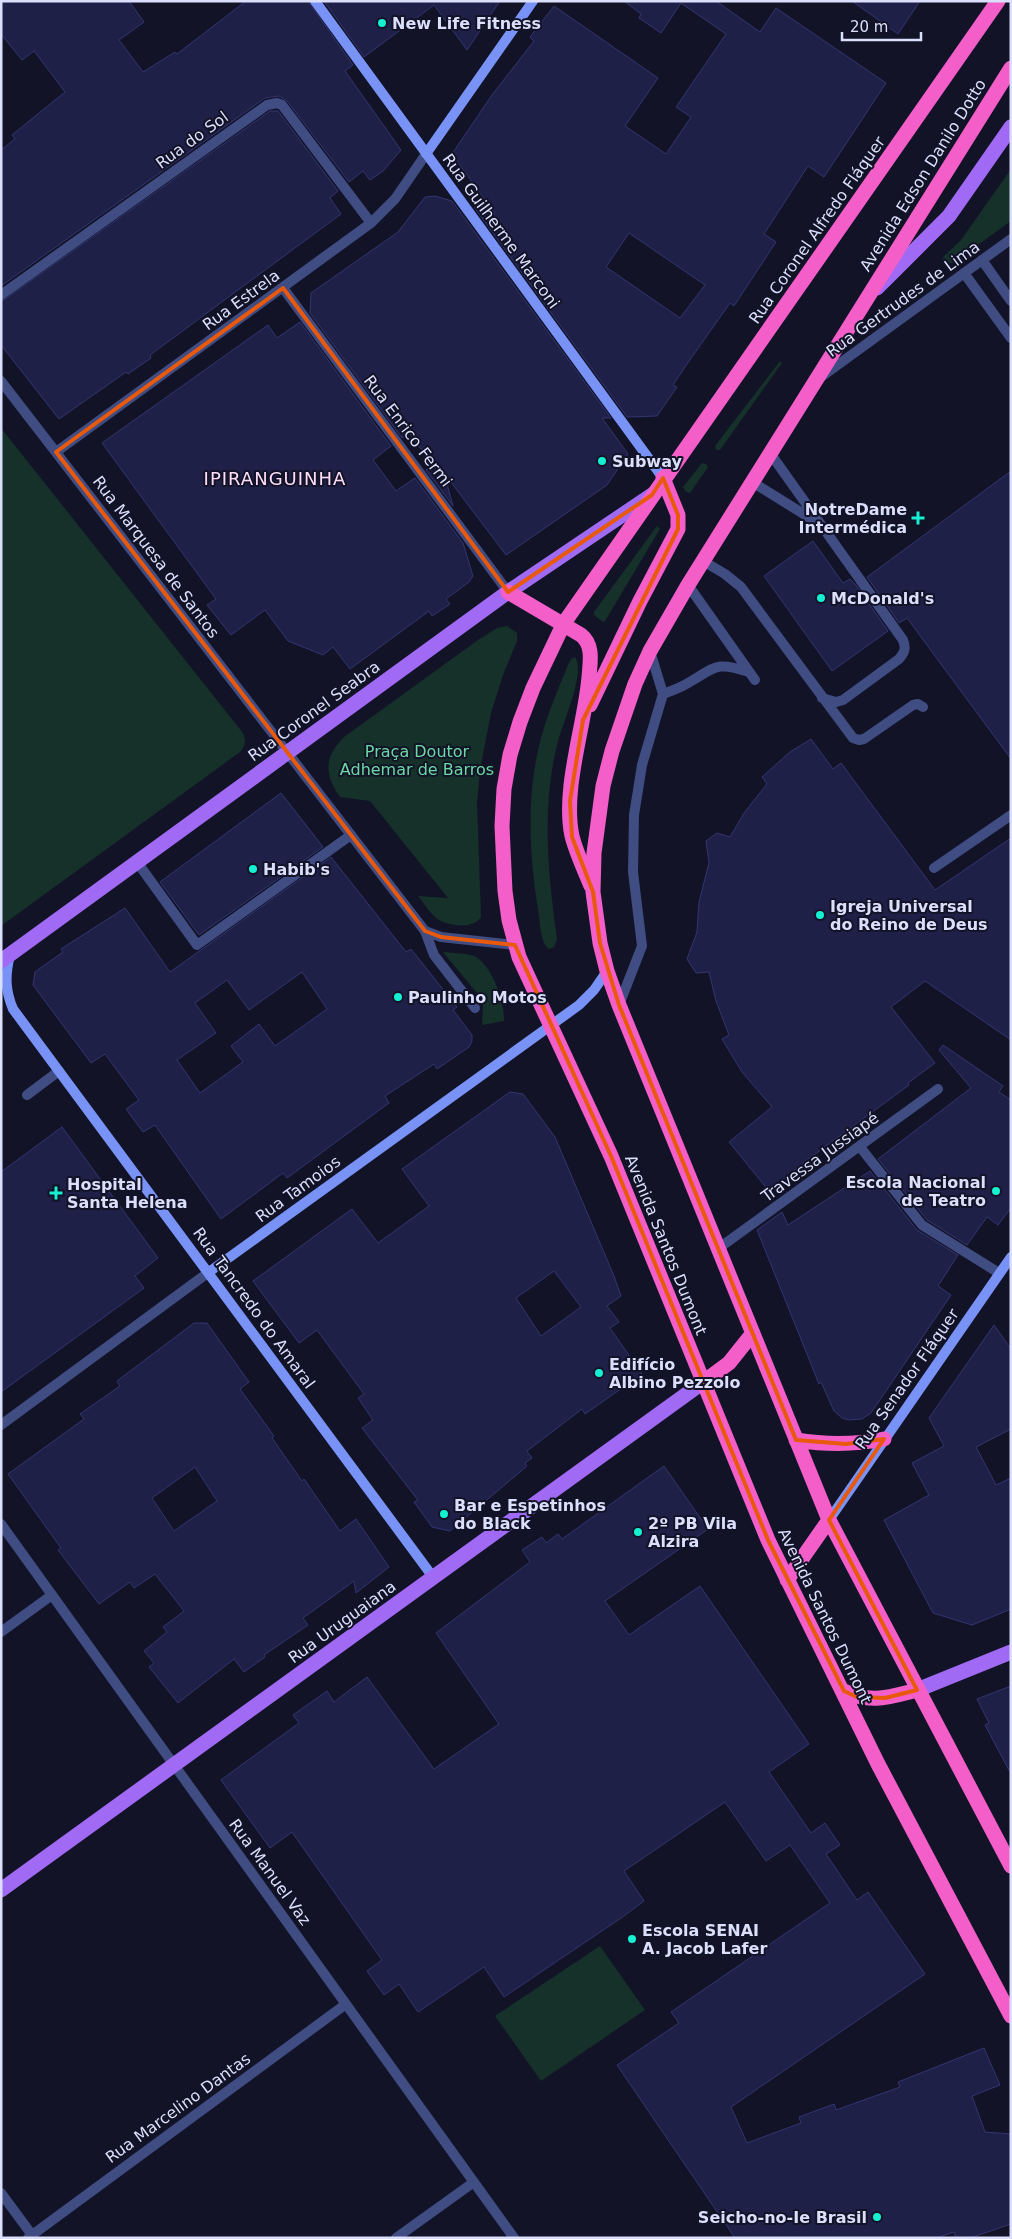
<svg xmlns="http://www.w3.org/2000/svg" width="1012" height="2239" font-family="'DejaVu Sans',sans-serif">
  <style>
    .green { fill: #15312a }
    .building { fill: #1f2047; stroke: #333571; fill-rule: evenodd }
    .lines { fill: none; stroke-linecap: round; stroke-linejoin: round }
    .lane { stroke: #404d83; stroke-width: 10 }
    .street { stroke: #404d83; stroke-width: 10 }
    .secondary { stroke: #7992f6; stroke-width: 10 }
    .primary { stroke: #a06af5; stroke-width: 15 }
    .highway { stroke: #f45ec9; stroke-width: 15 }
    .marked { fill: none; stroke: #e8590c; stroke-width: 4; stroke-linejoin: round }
    .poi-dot { fill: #15efd2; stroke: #121327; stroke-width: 2 }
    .labels { text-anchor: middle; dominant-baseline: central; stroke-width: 4; stroke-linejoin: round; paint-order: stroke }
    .poi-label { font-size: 16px; font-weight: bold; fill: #dbdffc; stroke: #121327; text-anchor: start }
    .street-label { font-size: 16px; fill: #dbdffc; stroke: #121327 }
    .park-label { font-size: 16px; fill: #6bd8a4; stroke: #121327 }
    .neighbourhood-label { font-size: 18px; letter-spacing: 1px; fill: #fdddf8; stroke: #121327 }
  </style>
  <rect width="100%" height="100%" fill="#121327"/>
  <path class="green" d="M1011 169V221L953 263 944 264 942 261 944 256 961 240Z
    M780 361 782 363 720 450H716L715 446Z
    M1 428 243 733C246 741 246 745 240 752L1 926Z
    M702 463 706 464 708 467 690 493 685 491 683 487Z
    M657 526 660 529 605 621 603 622 594 615V612Z
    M507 626 517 633V641L503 675 491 713 480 770 477 803 481 917C474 930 446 926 436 918 429 912 424 903 418 896L448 898 370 801 340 797C324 774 324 757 344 737L478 640 497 628Z
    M575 657C586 671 563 723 558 741 541 807 548 873 557 939L554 947 549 949C540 943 540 920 538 909 529 852 526 794 541 738 548 713 558 689 568 665L571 659Z
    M443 952C453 953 465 953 474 956 492 964 505 1003 504 1021L482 1025 483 1005 481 998Z
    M600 1946 645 2010 541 2081 495 2016Z"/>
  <path class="building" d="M1 1H129L144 22 119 40 143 72 175 52 177 54 246 1H308L353 65 345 71 401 150 383 171 370 180 363 171 349 182 287 101 279 96 265 98 1 286V150L15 139 12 135 65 92 34 51 22 60 1 34Z
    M324 1H500L467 50 434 5 364 57Z
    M624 1H716L760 32 776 8 886 83 824 177 808 166 764 234 776 242 734 306 730 303 687 364 673 385 677 387 657 416 627 417 474 207 495 214 452 154 492 95 534 41 530 37 554 6 658 78 625 126 666 154 691 117 676 107 726 34 681 3 661 33 639 18 641 14ZM629 233 705 285 680 318 606 267Z
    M852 1H920L898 34Z
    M270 111H278L338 191 330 198 341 214 150 355 151 358 128 374 126 372 59 419 1 345V302Z
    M435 196 452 201 611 418H602L628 454 607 485 506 555 444 473 453 506 426 470 436 463 424 448 421 449 409 433 402 438 310 313 311 293 398 232 425 197Z
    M300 322 391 446 373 460 396 491 415 478 463 543 473 576 469 582 446 599 450 604 432 616 429 611 350 669 333 647 323 655 288 641 265 610 231 635 207 605 216 599 102 443 268 325 277 338Z
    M1011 471V759L907 618 899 623 867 577Z
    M813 541 843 583 850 579 856 585 888 631 832 671 764 576Z
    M811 739 833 769 841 763 935 890 1011 838V1040L925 981 891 1007 935 1063 908 1083 909 1085 807 1160 769 1191 729 1142 772 1107 742 1072 722 1039 729 1035 716 1001 709 972 696 973 687 959 697 932 699 902 709 863 706 841 717 833 730 837 744 813 767 784 762 777 790 752Z
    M281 793 323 847 199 935 160 882Z
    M331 857 406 952 411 949 457 1007 453 1010 472 1035V1041L469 1047 437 1069 434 1064 385 1096 389 1103 287 1178 283 1173 221 1219 155 1125 143 1132 126 1109 139 1100 105 1054 91 1063 33 985 35 972 63 952 61 949 125 908 170 972ZM302 972 327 1009 275 1046 259 1024 231 1046 243 1062 200 1093 177 1060 216 1033 195 1003 227 980 249 1010Z
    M943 1045 1003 1086 999 1092 1011 1100V1208L998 1225 987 1217 967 1245 927 1220 878 1159 971 1088 939 1050Z
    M510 1092 523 1094 555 1137 614 1276 621 1296 607 1306 619 1322 610 1328 642 1374 585 1414 582 1409 527 1451 532 1458 525 1463 527 1466 450 1531 432 1527 414 1502 418 1500 362 1428 373 1420 358 1398 364 1394 317 1330 299 1343 253 1281 352 1209 378 1243 429 1206 402 1169ZM554 1271 581 1307 541 1336 516 1298Z
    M62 1127 158 1258 135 1276 144 1288 1 1392V1172Z
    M870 1171 917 1230 958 1255 938 1286 951 1295 871 1413 862 1419 849 1420 842 1418 834 1411 821 1382 819 1384 757 1230 782 1212 788 1225Z
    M194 1323H207L249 1382 240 1389 274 1436 272 1438 302 1481 304 1479 340 1531 356 1519 389 1567 356 1593 354 1581 303 1618 308 1625 264 1655 265 1657 244 1672 234 1659 178 1703 149 1667 154 1663 144 1651 167 1632 163 1627 184 1611 155 1574 134 1588 130 1582 99 1604 58 1550 61 1548 8 1474 84 1419 80 1414 120 1386 117 1381ZM195 1467 217 1501 174 1531 152 1498Z
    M994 1325 1011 1349V1429L976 1447 996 1485 1011 1478V1609L972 1625 933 1613 884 1520 929 1495 912 1463 944 1446 929 1418Z
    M664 1466 708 1529 605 1601 629 1635 700 1586 809 1744 769 1772 811 1833 825 1823 840 1845 826 1854 857 1900 868 1892 925 1974 731 2107 747 2143 801 2123 799 2117 834 2104 836 2110 900 2087 898 2082 984 2048 1000 2085 972 2096 985 2132 1011 2134V2224L970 2238H956L954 2232 936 2238H735L617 2065 679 2023 671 2012 830 1903 790 1845 766 1861 725 1802 624 1871 644 1901 624 1916 504 1997 484 1967 418 2012 399 1984 384 1995 367 1971 382 1960 292 1832 270 1848 221 1780 299 1723 293 1715 327 1691 334 1702 367 1677 434 1769 499 1724 436 1633 530 1562 522 1550 542 1537 546 1543 558 1534 562 1539Z
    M1011 1686V1774L985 1725 989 1723 977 1699Z"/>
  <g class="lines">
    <path class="lane" d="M982 260 1011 301
      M964 273 1011 338
      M770 453 903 640C906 648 905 652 899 659L843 700 836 702 822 698
      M752 482 815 521
      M703 561 725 574 741 587 853 738 859 740 864 739 913 705 918 704 923 707
      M688 585 755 680
      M663 694C671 691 680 688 688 683 716 667 715 661 749 672
      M137 862 197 945 351 835
      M425 931 434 955 475 1008
      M619 1005 642 946 633 872 634 815 642 765 663 694 650 651
      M27 1095 59 1071
      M860 1147 922 1225 999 1273
      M719 1248 938 1089
      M1 1632 52 1595"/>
    <path class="street" d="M283 288 508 592
      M1 295 267 105 277 103 282 105 371 223
      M821 377 1011 239
      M1 381 425 931 441 937 515 945
      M56 452 371 223 395 199 426 154
      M934 868 1011 815
      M1 1425 209 1272
      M1 1524 514 2238
      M1 2193 32 2235
      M28 2238 346 2004
      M396 2238 474 2182"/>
    <path class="secondary" d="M315 1 663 478
      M426 154 533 1
      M10 955C5 975 5 990 13 1009L433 1577
      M209 1272 579 1005 594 990 607 971
      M829 1520 1011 1257"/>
    <path class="primary" d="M877 288 949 216 1011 127
      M1 961 508 592 652 495
      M917 1690 1011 1652
      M1 1890 702 1383"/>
    <path class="highway" d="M998 1 564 623 533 688 520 722 510 755 504 789 502 826 505 891 509 920 519 957 611 1156 768 1540 878 1764 1011 2016
      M1011 68 688 585 650 651 635 684 612 751 603 786 594 853 593 892 600 943 607 971 619 1005 829 1520 1011 1866
      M508 592 581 635C594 645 590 663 589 677 585 725 562 789 572 836 576 852 584 869 591 886
      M590 705 640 601 678 529V515L663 478
      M702 1383 729 1363 753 1333
      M796 1440C827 1445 854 1445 884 1439
      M787 1580 829 1520
      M844 1691C871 1704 889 1697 917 1690"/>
  </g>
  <path class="marked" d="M283 288 508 592 652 495 663 478 678 515V529L583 720 570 801 572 837 593 892 600 943 619 1005 796 1440 846 1444 884 1439 829 1520 917 1690 885 1698 857 1697 844 1691 768 1540 611 1156 515 945 441 937 425 931 56 452Z"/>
  <g class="poi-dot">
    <circle cx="382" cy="23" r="5"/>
    <circle cx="602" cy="461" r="5"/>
    <path d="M915.5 510.5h5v5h5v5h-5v5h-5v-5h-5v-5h5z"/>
    <circle cx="821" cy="598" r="5"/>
    <circle cx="253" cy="869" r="5"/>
    <circle cx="820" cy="915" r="5"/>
    <circle cx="398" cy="997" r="5"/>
    <circle cx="996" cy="1191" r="5"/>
    <path d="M53.5 1185.5h5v5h5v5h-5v5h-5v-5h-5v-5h5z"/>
    <circle cx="599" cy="1373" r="5"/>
    <circle cx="444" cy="1514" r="5"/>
    <circle cx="638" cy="1532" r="5"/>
    <circle cx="632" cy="1939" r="5"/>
    <circle cx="877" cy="2217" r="5"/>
  </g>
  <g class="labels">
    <g class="poi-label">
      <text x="392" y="23">New Life Fitness</text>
      <text x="612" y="461">Subway</text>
      <text x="907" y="509" text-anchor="end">NotreDame<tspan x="907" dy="18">Intermédica</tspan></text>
      <text x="831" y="598">McDonald's</text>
      <text x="263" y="869">Habib's</text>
      <text x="830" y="906">Igreja Universal<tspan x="830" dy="18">do Reino de Deus</tspan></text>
      <text x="408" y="997">Paulinho Motos</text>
      <text x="986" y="1182" text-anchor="end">Escola Nacional<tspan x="986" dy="18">de Teatro</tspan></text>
      <text x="67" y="1184">Hospital<tspan x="67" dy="18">Santa Helena</tspan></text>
      <text x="609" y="1364">Edifício<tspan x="609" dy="18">Albino Pezzolo</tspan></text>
      <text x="454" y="1505">Bar e Espetinhos<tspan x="454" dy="18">do Black</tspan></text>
      <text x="648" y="1523">2º PB Vila<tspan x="648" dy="18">Alzira</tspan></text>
      <text x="642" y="1930">Escola SENAI<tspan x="642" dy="18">A. Jacob Lafer</tspan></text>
      <text x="867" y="2217" text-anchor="end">Seicho-no-Ie Brasil</text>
    </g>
    <g class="street-label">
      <text transform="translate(192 140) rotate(-36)">Rua do Sol</text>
      <text transform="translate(923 175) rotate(-58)">Avenida Edson Danilo Dotto</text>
      <text transform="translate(817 230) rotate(-55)">Rua Coronel Alfredo Fláquer</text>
      <text transform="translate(501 231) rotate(54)">Rua Guilherme Marconi</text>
      <text transform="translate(903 299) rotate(-36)">Rua Gertrudes de Lima</text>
      <text transform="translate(241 300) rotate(-36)">Rua Estrela</text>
      <text transform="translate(408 431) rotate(53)">Rua Enrico Fermi</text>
      <text transform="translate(156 557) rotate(53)">Rua Marquesa de Santos</text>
      <text transform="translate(314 711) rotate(-36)">Rua Coronel Seabra</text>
      <text transform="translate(820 1157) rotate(-36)">Travessa Jussiapé</text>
      <text transform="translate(298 1189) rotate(-36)">Rua Tamoios</text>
      <text transform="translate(666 1245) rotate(68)">Avenida Santos Dumont</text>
      <text transform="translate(254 1308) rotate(54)">Rua Tancredo do Amaral</text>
      <text transform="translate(907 1379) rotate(-55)">Rua Senador Fláquer</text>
      <text transform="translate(825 1616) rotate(64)">Avenida Santos Dumont</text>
      <text transform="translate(342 1622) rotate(-36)">Rua Uruguaiana</text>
      <text transform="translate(270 1872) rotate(54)">Rua Manuel Vaz</text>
      <text transform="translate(178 2108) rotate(-36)">Rua Marcelino Dantas</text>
    </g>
    <g class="park-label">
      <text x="417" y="751">Praça Doutor<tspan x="417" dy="18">Adhemar de Barros</tspan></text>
    </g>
    <g class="neighbourhood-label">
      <text x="275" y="478">IPIRANGUINHA</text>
    </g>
  </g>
  <rect width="1012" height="2239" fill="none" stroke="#dbdffc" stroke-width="5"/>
  <path d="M842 32v8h79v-8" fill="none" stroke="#dbdffc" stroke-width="2.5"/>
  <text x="850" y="32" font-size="15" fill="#dbdffc" stroke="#121327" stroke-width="4" paint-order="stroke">20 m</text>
</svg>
